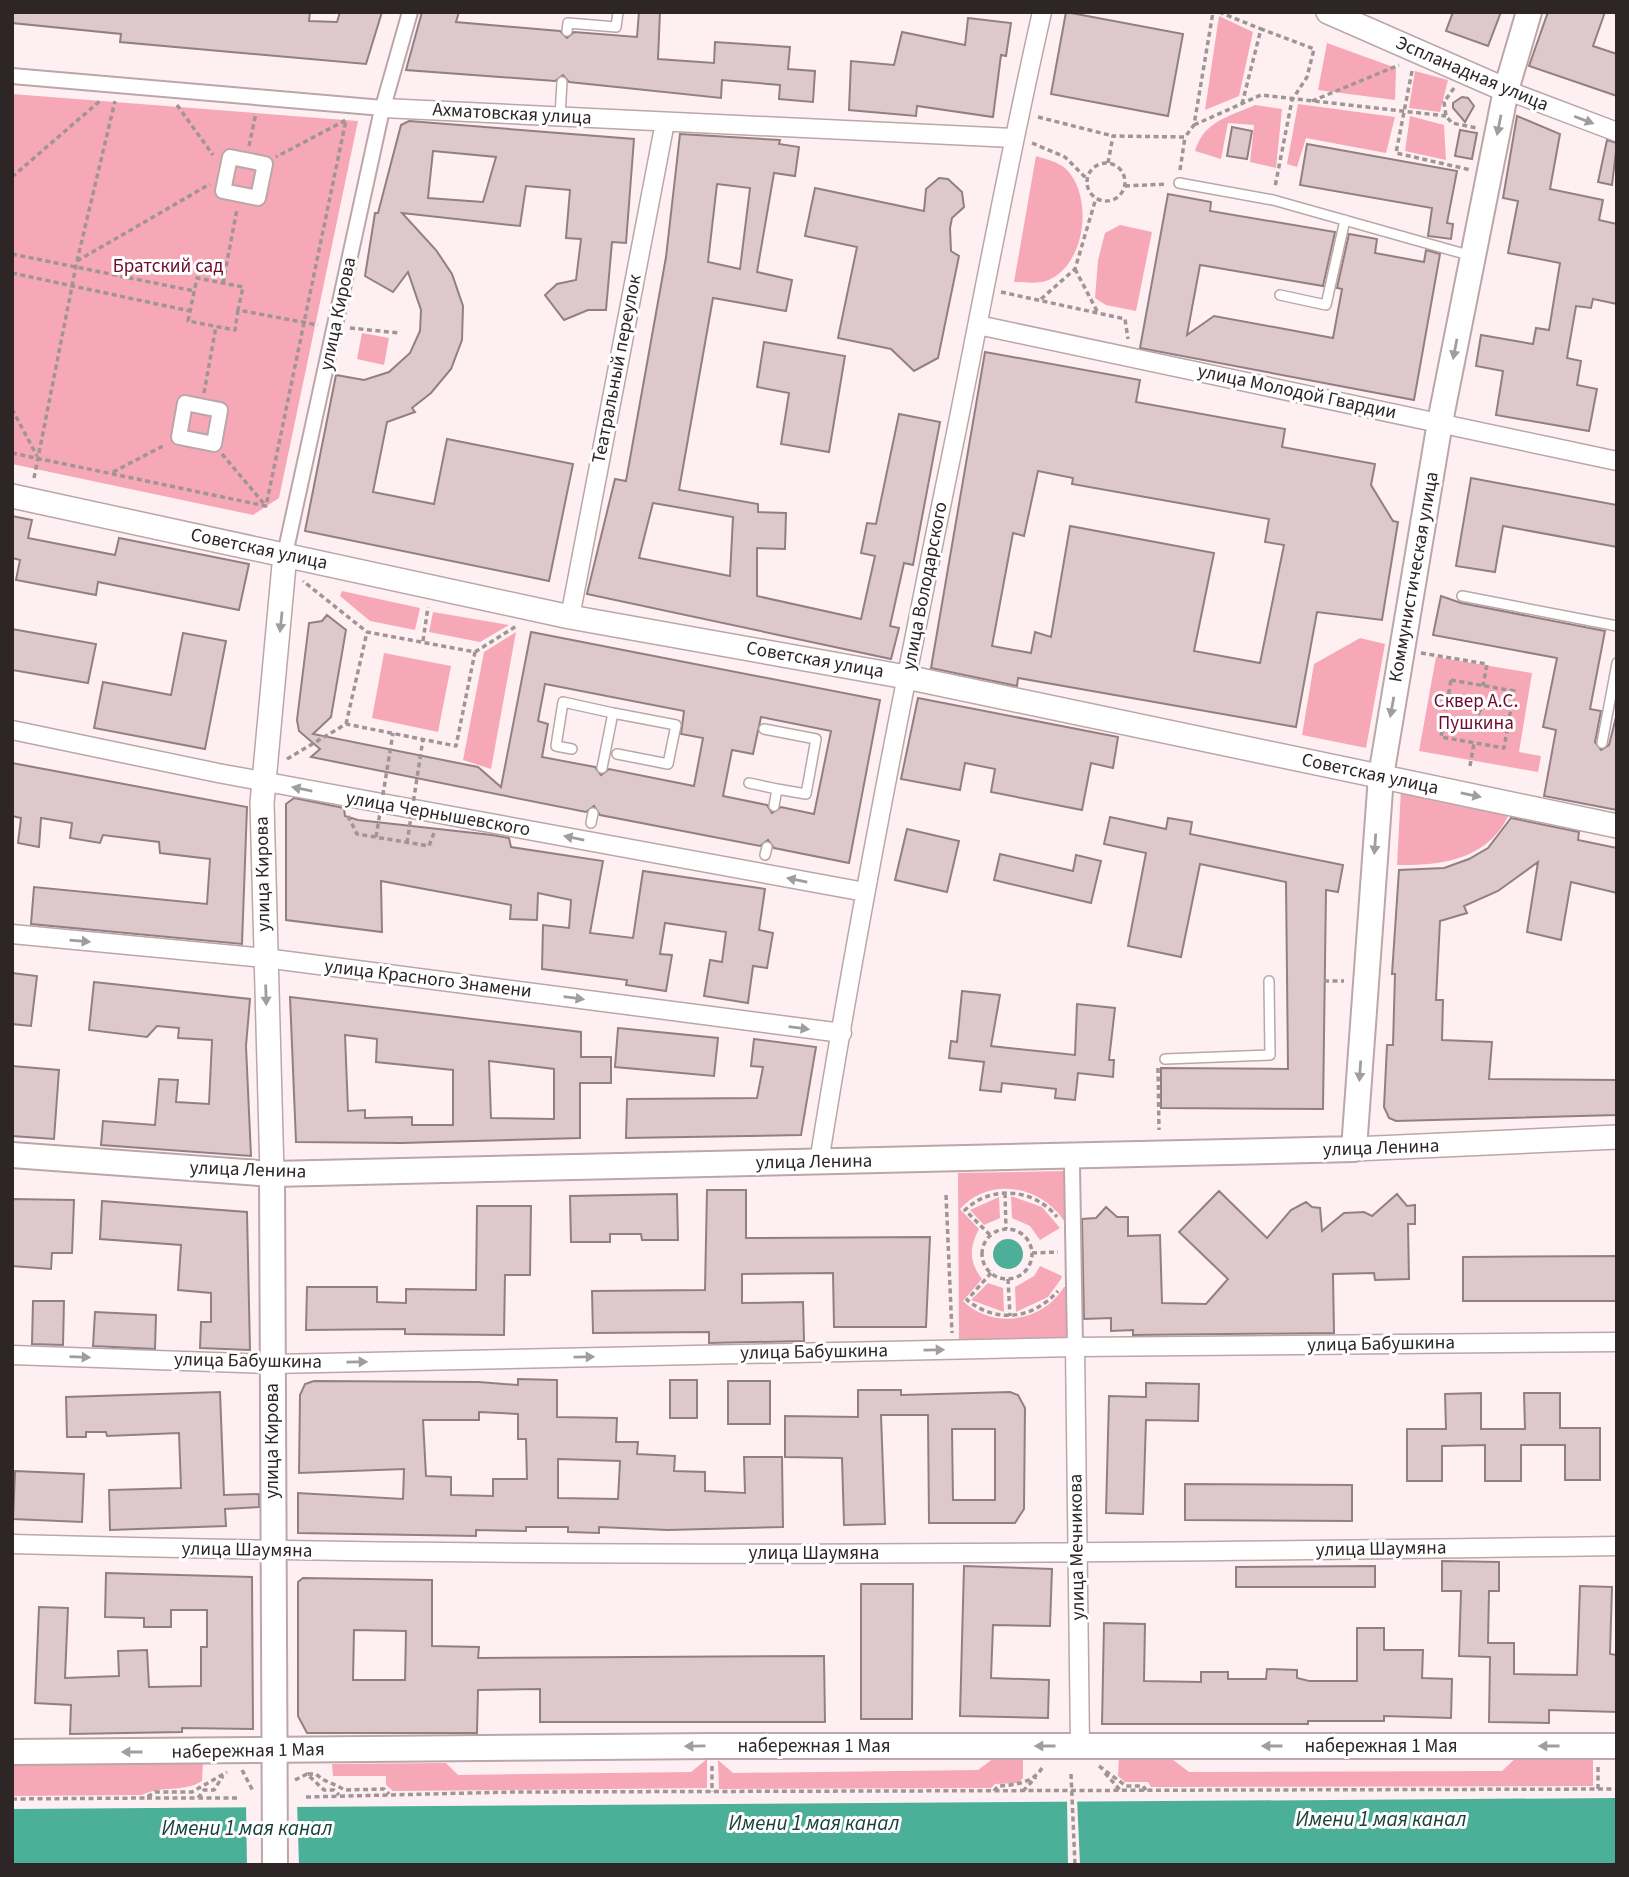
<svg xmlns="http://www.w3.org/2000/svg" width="1629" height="1877" font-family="'Source Sans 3',sans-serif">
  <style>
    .green { fill: #f7a8b6 }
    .water { fill: #4cb098 }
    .pier { fill: #fef0f2 }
    .building { fill: #ddc8cb; stroke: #937f82; stroke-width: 2; fill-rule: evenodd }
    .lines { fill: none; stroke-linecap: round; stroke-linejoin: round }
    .service-casing { stroke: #bba6a9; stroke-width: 12 }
    .pedestrian-casing { stroke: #bba6a9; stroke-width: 18 }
    .minor-casing { stroke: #bba6a9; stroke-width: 21 }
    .tertiary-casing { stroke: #bba6a9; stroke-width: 26 }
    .secondary-casing { stroke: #bba6a9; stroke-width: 28 }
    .path { stroke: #a09596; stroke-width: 3.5; stroke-dasharray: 5 3.5; stroke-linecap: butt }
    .service { stroke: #fff; stroke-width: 9 }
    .pedestrian { stroke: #fff; stroke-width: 14 }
    .minor { stroke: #fff; stroke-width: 18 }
    .tertiary { stroke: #fff; stroke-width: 23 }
    .secondary { stroke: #fff; stroke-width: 24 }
    .path-bridge { stroke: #a09596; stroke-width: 3.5; stroke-dasharray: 5 3.5; stroke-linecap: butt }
    .oneway { fill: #a09d9d }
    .labels { text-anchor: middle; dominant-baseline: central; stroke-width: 6; stroke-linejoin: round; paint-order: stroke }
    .street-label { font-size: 19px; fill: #2d2526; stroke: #fff }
    .park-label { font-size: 19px; fill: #6d0b2e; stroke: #fff }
    .water-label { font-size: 21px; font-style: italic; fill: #154137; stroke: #fff }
  </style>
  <rect width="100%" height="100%" fill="#fef0f2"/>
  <path class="green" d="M1219 16 1253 32 1239 96 1205 110Z
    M1327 43 1396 68 1395 100 1318 90Z
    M1415 71 1448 80 1440 112 1409 108Z
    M12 94 358 121 279 498 253 515 12 464Z
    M1298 104 1395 117 1386 153 1306 138 1297 167 1287 164Z
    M1255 105 1282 109 1276 168 1250 162 1254 125 1228 123 1221 159 1195 151C1204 121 1228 117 1255 105Z
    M1410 116 1444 125 1446 160 1405 151Z
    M1036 156C1045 159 1059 162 1066 169 1094 196 1086 267 1046 281 1037 284 1023 282 1014 282Z
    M1120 225 1152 232 1136 311 1106 305 1095 298 1098 260 1105 233Z
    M362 333 389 338 384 365 357 359Z
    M342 591 420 608 415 630 370 621 340 596Z
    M433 612 509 625 480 642 429 632Z
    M516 632 491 769 463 760 484 652Z
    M1360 638 1385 644 1366 748 1302 735 1314 664Z
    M384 653 451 666 438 732 372 718Z
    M1436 657 1532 673 1519 752 1541 756 1538 772 1419 751Z
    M1401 789 1510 812C1490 859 1443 866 1397 865Z
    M1066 1171 1067 1226C1046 1187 991 1174 960 1209L979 1229C969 1248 969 1262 982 1279L963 1301C993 1330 1043 1322 1064 1287H1069L1070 1342H959L958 1173Z
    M1011 1196 1042 1207 1060 1228 1040 1240 1030 1226 1012 1218Z
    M999 1197 1000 1218 984 1225 970 1210Z
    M1040 1266 1062 1276 1061 1279 1048 1297 1016 1312 1015 1287 1034 1276Z
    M988 1283 1003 1288 1004 1312 971 1300Z
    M1520 1754 1593 1755V1786L1151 1787 1148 1782H1125L1118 1776 1119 1756H1168L1189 1772 1502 1771Z
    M994 1758 1023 1759V1778L1018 1783 995 1784 991 1788 719 1789 718 1760 733 1773 978 1770Z
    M707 1759V1788L393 1791 386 1785V1776H333L332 1764 446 1763 458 1775 691 1772Z
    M203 1763 202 1781C183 1793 162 1785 142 1795L12 1796V1764Z"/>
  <path class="water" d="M993 1254a15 15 0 1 1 30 0a15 15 0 1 1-30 0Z
    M1617 1798V1865H12V1809Z"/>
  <path class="pier" d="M1067 1798H1077L1080 1865H1068Z
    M246 1803H297L299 1865H247Z"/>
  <path class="building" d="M12 12H310L309 21 337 22 340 12H382L366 64 120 42 121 34 12 23Z
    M422 12H459L456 22 560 31 567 38 574 32 637 37 639 12H660L658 59 714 63 715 42 790 47 788 69 815 71 813 102 779 99 780 85 722 80 721 98 569 82 563 75 555 81 406 70Z
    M1066 12 1183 34 1168 116 1051 94Z
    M1453 12H1501L1488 46 1446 31Z
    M1548 12H1605L1593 46 1617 54V96L1529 66Z
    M968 18 1011 23 1006 56 1001 55 993 117 917 106 916 116 849 110 851 61 894 65 902 32 965 45Z
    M1462 97 1468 98 1474 106 1465 122 1453 108V103Z
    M1517 116 1560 134 1550 189 1603 200 1599 220 1617 224V304L1593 299 1591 308 1576 306 1567 358 1581 361 1577 385 1597 389 1589 431 1496 415 1503 371 1476 366 1481 335 1533 344 1536 328 1549 330 1560 263 1508 253 1518 201 1503 198Z
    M409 121 634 139 626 243 612 242 606 310H588L564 320 545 295 557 284 576 280 581 239 566 238 570 190 526 186 520 226 402 213 436 250 452 274 463 306 462 340 451 369 431 393 412 408 415 412 387 422 373 492 434 504 447 439 573 464 549 581 305 531 336 375 364 380 389 372 410 353 420 331 421 310 408 272 393 292 365 276 375 213H378L401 125ZM433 151 496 157 483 202 428 198Z
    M1232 127 1252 131 1247 159 1227 156Z
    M1460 130 1477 133 1472 159 1455 156Z
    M680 134 780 140 779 144 799 147 795 176 774 173 757 272 792 280 786 311 713 298 679 490 758 504V512L786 513 785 549 757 548V596L861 619 875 556 861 553 867 523 876 524 899 414 940 422 913 565 904 563 890 626 899 628 891 659 587 594 615 479 626 481 666 257ZM717 184 750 188 740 269 708 262ZM653 503 733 517 730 576 639 558Z
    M1607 140 1617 143 1612 185 1598 182Z
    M1307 144 1457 171 1447 223 1453 224 1451 239 1428 236 1432 208 1300 185Z
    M939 178 948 179 962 192 964 207 952 218 950 228 951 251 959 256 938 358 914 371 891 349 838 338 857 247 805 236 815 188 924 211 926 189Z
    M1168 194 1211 202 1210 211 1335 232 1323 286 1200 265 1187 335 1214 316 1333 338 1342 289 1337 288 1349 234 1377 239 1375 253 1424 262 1426 250 1440 254 1414 400 1140 348Z
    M764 342 845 356 829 452 781 444 789 393 757 387Z
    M985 352 1140 380 1136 402 1285 429 1282 447 1375 464 1371 485 1393 521 1398 522 1382 620 1317 612 1296 727 1018 678 1017 686 931 668ZM1038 471 1073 478 1072 484 1269 519 1265 542 1284 545 1260 663 1194 651 1214 553 1070 526 1051 637 1035 632 1031 653 992 646 1013 533 1024 536Z
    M1471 478 1617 505V547L1503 526 1495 572 1456 566Z
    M12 516 32 520 28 538 115 555 119 538 249 564 239 610 98 582 96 595 16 580 20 560 12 558Z
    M1441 596 1461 603 1605 631 1590 709 1601 711 1595 742 1601 750 1609 745 1617 713V810L1544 796 1556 730 1543 727 1557 658 1433 635Z
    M327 615 346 630 331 717 313 734 478 767 501 787 531 632 880 700 849 863 774 848 768 840 760 846 600 815 594 806 586 812 311 757 320 749 299 731 297 720 309 623 322 621ZM545 684 684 711 681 734 703 738 694 786 609 769 601 775 595 767 542 757 548 724 538 721ZM761 717 831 731 814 814 781 807 772 813 767 805 723 796 732 750 753 754Z
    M12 629 96 644 88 683 12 670Z
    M183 633 226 641 205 749 94 728 103 682 171 695Z
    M918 698 1118 737 1113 768 1091 763 1082 810 991 792 995 769 965 763 960 790 901 779Z
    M12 763 247 807 242 944 31 924 34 887 207 904 210 859 160 853 159 842 103 835 100 843 70 838 72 823 41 818 39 847 18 843 21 818 12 816Z
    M294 798 344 808 345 816 358 820 492 835 509 838 511 847 603 861 590 933 633 938 643 871 765 889 759 930 773 933 767 968 753 966 748 1003 704 996 710 960 722 962 726 932 665 923 660 954 672 955 666 991 626 985 627 980 542 969 543 925 569 928 571 900 538 893 537 920 510 919 511 905 381 881 382 932 286 920V804Z
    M1110 817 1166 829 1168 818 1192 822 1190 834 1343 865 1338 892 1326 890 1323 1109 1161 1108V1068L1288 1069 1286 882 1200 864 1181 957 1128 946 1146 853 1104 844Z
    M1511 818 1579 832 1578 840 1617 848V893L1571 882 1561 940 1527 932 1538 862 1498 891 1464 906 1467 913 1440 921 1436 1000H1443L1442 1040 1492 1042 1489 1079 1617 1080V1115L1396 1121 1389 1118 1384 1107 1387 1045H1393L1395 974H1392L1399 870 1444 868 1469 859 1488 848Z
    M907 829 959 841 947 892 895 880Z
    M1000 854 1073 871 1076 855 1101 861 1091 903 994 880Z
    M12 973 37 976 31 1026 12 1024Z
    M94 982 250 999 246 1046 251 1156 101 1145 103 1121 155 1125 159 1079 178 1080 176 1102 209 1104 212 1040 178 1038 179 1028 157 1026 147 1037 89 1030Z
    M962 991 1000 995 991 1046 1075 1055 1077 1004 1115 1008 1109 1060H1114L1113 1077 1078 1073 1075 1100 1055 1098 1056 1089 1002 1083 1001 1092 980 1090 984 1062 949 1058 951 1041 957 1042Z
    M290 997 581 1032V1057H611V1083H580V1138L401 1143 296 1142ZM345 1035 377 1039 376 1062 453 1070V1125H412V1117L365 1118V1110L348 1111ZM489 1061 554 1069V1119L491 1118Z
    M618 1028 718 1038 714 1076 615 1067Z
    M754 1039 816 1047 801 1135 626 1138 627 1099 757 1098 763 1067 751 1066Z
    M12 1066 59 1070 54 1139 12 1136Z
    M707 1190H746V1238L930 1237 926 1327H834L833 1273 742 1274V1303L803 1302 804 1341 709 1343V1332L593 1333 592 1291 705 1290Z
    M1219 1191 1267 1238 1291 1210 1306 1202 1312 1207 1320 1208 1322 1231 1344 1213 1364 1212 1372 1216 1397 1194 1407 1206 1415 1205V1224H1408L1409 1279 1375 1280 1374 1273 1333 1274 1334 1333 1133 1335V1330L1111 1331V1318L1084 1319 1082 1219 1096 1218 1106 1207 1117 1217H1128V1236L1160 1235 1162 1303 1206 1304 1228 1279 1179 1232Z
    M677 1194 678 1240H642L641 1234H610V1242H571L570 1196Z
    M12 1199 74 1200 72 1253H52L51 1269 12 1266Z
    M102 1201 247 1212 250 1350 200 1348 201 1322H211V1293L178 1290 181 1245 100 1239Z
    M477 1206H531L530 1275H505L504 1335 405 1334V1329L306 1330 307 1287H377V1302L406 1303V1289L476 1290Z
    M1617 1256V1301H1463V1257Z
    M33 1301H64L63 1345 32 1344Z
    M95 1312 156 1315 155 1349 93 1346Z
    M518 1379 557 1380V1417L617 1418 616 1442H638L637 1454 675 1456 674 1471 705 1472V1491L745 1493 744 1457H782L783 1527 668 1530 599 1527V1533L568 1532V1527H526V1531L476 1530V1536L298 1533V1493L403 1499 404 1469 299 1473 300 1395 305 1384 314 1381 479 1382 518 1385ZM479 1412 518 1414V1439H526L527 1479H493V1496L451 1495V1477L426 1476 423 1420H479ZM558 1459 620 1461 618 1499 558 1498Z
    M670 1380H697V1418H670Z
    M728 1381H770V1424H728Z
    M1146 1383 1199 1384 1198 1421 1146 1420 1143 1514 1106 1513 1109 1396 1146 1397Z
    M858 1390H901V1395L1010 1392 1018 1395 1025 1408 1024 1509 1015 1523H929L928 1415H881L885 1524 844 1525 842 1458 785 1457V1416L858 1417ZM952 1429H995V1500H953Z
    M220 1392 224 1495 259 1494V1507L225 1509 226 1526 110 1530 109 1490 181 1488 179 1433 107 1436 106 1432H86V1437H67L66 1397Z
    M1481 1393V1429H1525L1524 1393H1560V1428H1600V1480H1565V1445H1521V1481H1485V1445L1442 1446V1481H1407V1429H1446L1445 1394Z
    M15 1471 84 1474 82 1522 13 1519Z
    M1185 1484 1352 1485V1521L1185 1520Z
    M1442 1561 1499 1562V1591H1489L1488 1643H1514V1674L1577 1675 1580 1586 1612 1587 1610 1654 1617 1655V1712L1549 1710V1723L1489 1722 1490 1657 1459 1656 1461 1591H1442Z
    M964 1566 1052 1569 1050 1626 993 1625 991 1678 1049 1680 1048 1718 960 1716Z
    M1375 1566V1587H1236V1567Z
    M106 1573 252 1577 253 1729 182 1728V1732L70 1734 71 1705 35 1703 39 1607 68 1608 65 1678 119 1676 118 1651 147 1650 149 1687 201 1686V1647H207V1610H171V1627H144V1618L105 1617Z
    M303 1578 432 1580V1646L479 1647 478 1658 824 1656 825 1722H540V1689L478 1690 477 1733H307L298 1716V1582ZM354 1630 406 1631 405 1680H353Z
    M861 1584H913L912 1719H861Z
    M1104 1623 1145 1624 1144 1681 1201 1682V1672H1228V1679H1266L1267 1669 1297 1670V1678L1309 1681H1357V1628H1384V1650H1423L1422 1678 1452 1679 1451 1718 1384 1716V1721H1308V1724H1102Z"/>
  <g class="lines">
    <defs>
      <path id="service" d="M567 31 568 23 616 27 618 12
        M560 116 562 82
        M1179 183 1273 200 1472 256
        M1280 295 1326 305 1345 220
        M1462 596 1617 626
        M613 713 676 725 668 764 617 754
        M764 729 816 739 806 794 777 789 774 806
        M1602 743 1617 663
        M572 749 556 746 563 702 613 713 602 768
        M749 783 777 789
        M591 823 593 813
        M765 855 767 847
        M1165 1059 1270 1055 1269 981"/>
      <path id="pedestrian" d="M12 76 383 108
        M230 157 265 164 258 198 223 191Z
        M185 403 220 410 214 444 179 437Z
        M285 554 381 114 410 12
        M1072 1166 1075 1347"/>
      <path id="minor" d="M1506 90 1617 132
        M383 108 1013 138
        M978 325 1617 461
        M570 617 665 122
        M12 730 218 773 865 892
        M12 934 265 958 842 1033
        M819 1162C858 918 906 676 956 433 984 293 1010 152 1042 12
        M1075 1347 1080 1746
        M12 1355 272 1364 1075 1347 1617 1342
        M12 1544C547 1559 1082 1554 1617 1546"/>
      <path id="tertiary" d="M1328 12 1506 90
        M12 496 570 617 906 677 1617 826
        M1354 1149 1617 1137
        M272 1174 262 803 285 554"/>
      <path id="secondary" d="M12 1155 272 1174 1354 1149 1381 776 1440 422 1506 90 1529 12
        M272 1174 275 1865
        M12 1752 712 1746H1617"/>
    </defs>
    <use href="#service" class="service-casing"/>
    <use href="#pedestrian" class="pedestrian-casing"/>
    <use href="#minor" class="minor-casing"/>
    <use href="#tertiary" class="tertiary-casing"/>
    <use href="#secondary" class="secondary-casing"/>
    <path class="path" d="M1219 12 1261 29
      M1412 71 1396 153 1471 170
      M1454 88 1444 102 1446 116 1452 123 1477 128
      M1312 101 1399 65
      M1242 104 1261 29 1314 49 1307 77 1292 100 1275 187
      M177 105 213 155
      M1038 117 1113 136
      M1194 125 1261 95 1446 116
      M1032 143 1065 157 1088 180
      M249 146 256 113
      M1108 163 1113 136 1185 137 1194 125 1213 12
      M1087 182a19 19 0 1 1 38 0a19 19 0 1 1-38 0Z
      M1180 170 1185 137
      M12 177 101 100
      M1125 186 1167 184
      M12 254 194 291
      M77 261 210 184
      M1075 269 1098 313
      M12 273 190 311
      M223 283 237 209
      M1001 292 1125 319 1128 339
      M1041 299 1075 269 1096 198
      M238 310 235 330 188 321 197 278 243 287 238 310 318 325
      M350 328 399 333
      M204 393 216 326
      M12 409 37 456
      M12 453 266 506 346 120 276 157
      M222 454 265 505
      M113 472 165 445
      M34 478 77 261 115 101
      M423 641 428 607
      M475 652 518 625
      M1421 653 1487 664 1483 686
      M1451 680 1514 691 1504 748 1441 737Z
      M1478 709H1480V711H1477Z
      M1477 723 1479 712
      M346 724 367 632
      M287 759 346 724 456 746 475 652 367 632 303 581
      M1470 766 1474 743
      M348 816 357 834 429 846 435 830
      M1324 981H1344
      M1158 1068 1159 1130
      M1005 1193 1006 1229
      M946 1195 952 1333
      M982 1254a25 25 0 1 1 50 0a25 25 0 1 1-50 0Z
      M990 1235 965 1210C991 1185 1034 1188 1057 1217
      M1032 1253 1058 1252
      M991 1273 967 1300C997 1324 1033 1319 1058 1291
      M1008 1279 1010 1316
      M712 1766V1792
      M1099 1766 1126 1786H1143L1146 1790
      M242 1770 253 1791
      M1105 1773 1120 1790
      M308 1774H316C325 1783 335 1783 344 1790L384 1789 389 1794
      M295 1780 307 1774 324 1790H334L339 1795
      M1598 1789V1766
      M994 1791 998 1786C1015 1785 1033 1783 1042 1768
      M1023 1791 1036 1777
      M306 1797 512 1792 1617 1789
      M147 1798H240
      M198 1798 204 1790H214L223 1776
      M12 1799 145 1798 155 1792H192L227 1772"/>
    <use href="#service" class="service"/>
    <use href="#pedestrian" class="pedestrian"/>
    <use href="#minor" class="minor"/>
    <use href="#tertiary" class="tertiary"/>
    <use href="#secondary" class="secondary"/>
    <path class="path-bridge" d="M376 837 393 733
      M407 843 423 739
      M1071 1774 1075 1865"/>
  </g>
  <defs><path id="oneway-solid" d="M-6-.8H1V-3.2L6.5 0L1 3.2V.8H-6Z" transform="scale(1.75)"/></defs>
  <g class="oneway">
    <use href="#oneway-solid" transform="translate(1584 120) rotate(21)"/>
    <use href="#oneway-solid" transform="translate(1499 125) rotate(101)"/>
    <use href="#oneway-solid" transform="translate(1455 349) rotate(101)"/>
    <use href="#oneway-solid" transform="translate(281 622) rotate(96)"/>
    <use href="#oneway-solid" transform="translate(1392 707) rotate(100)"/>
    <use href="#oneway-solid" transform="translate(302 789) rotate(-169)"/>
    <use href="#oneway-solid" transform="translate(1471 795) rotate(12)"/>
    <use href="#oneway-solid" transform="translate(574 838) rotate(-169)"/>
    <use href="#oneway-solid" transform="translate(1375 844) rotate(94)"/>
    <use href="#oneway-solid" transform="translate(797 880) rotate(-169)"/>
    <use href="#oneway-solid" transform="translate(80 941) rotate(5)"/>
    <use href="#oneway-solid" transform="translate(266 995) rotate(88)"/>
    <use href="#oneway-solid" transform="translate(574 998) rotate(7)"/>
    <use href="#oneway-solid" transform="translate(799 1028) rotate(7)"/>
    <use href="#oneway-solid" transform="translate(1360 1071) rotate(94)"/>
    <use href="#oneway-solid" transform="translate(934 1350) rotate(-1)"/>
    <use href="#oneway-solid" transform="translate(80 1357) rotate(2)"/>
    <use href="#oneway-solid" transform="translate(584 1357) rotate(-1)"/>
    <use href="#oneway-solid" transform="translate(357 1362) rotate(-1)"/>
    <use href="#oneway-solid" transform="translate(695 1746) rotate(179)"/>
    <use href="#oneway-solid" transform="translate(1045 1746) rotate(-180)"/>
    <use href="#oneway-solid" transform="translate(1272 1746) rotate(180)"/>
    <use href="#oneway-solid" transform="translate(1549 1746) rotate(180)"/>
    <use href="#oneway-solid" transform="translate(132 1752) rotate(180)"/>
  </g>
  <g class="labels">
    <g class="street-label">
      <text transform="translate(1472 74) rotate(23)">Эспланадная улица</text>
      <text transform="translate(512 114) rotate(3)">Ахматовская улица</text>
      <text transform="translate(338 314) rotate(-78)">улица Кирова</text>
      <text transform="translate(617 369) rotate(-79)">Театральный переулок</text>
      <text transform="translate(1297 392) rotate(12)">улица Молодой Гвардии</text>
      <text transform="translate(259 549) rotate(12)">Советская улица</text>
      <text transform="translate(1414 577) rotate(-80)">Коммунистическая улица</text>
      <text transform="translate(925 586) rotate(-79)">улица Володарского</text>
      <text transform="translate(815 660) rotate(10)">Советская улица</text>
      <text transform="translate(1370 774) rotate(12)">Советская улица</text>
      <text transform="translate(438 814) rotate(10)">улица Чернышевского</text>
      <text transform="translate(263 874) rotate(-91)">улица Кирова</text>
      <text transform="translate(428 979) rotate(7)">улица Красного Знамени</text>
      <text transform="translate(1381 1148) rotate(-2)">улица Ленина</text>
      <text transform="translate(814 1162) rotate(-1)">улица Ленина</text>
      <text transform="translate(248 1170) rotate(2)">улица Ленина</text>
      <text transform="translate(1381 1344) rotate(-1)">улица Бабушкина</text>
      <text transform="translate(814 1352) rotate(-1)">улица Бабушкина</text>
      <text transform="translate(248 1361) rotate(1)">улица Бабушкина</text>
      <text transform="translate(272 1441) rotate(-90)">улица Кирова</text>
      <text transform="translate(1077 1547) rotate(-91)">улица Мечникова</text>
      <text transform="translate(1381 1549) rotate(-1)">улица Шаумяна</text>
      <text transform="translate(247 1550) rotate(1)">улица Шаумяна</text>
      <text x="814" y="1553">улица Шаумяна</text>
      <text x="814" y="1746">набережная 1 Мая</text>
      <text x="1381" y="1746">набережная 1 Мая</text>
      <text transform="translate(248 1751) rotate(-1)">набережная 1 Мая</text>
    </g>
    <g class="park-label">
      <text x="168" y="266">Братский сад</text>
      <text x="1476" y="701">Сквер А.С.<tspan x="1476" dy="22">Пушкина</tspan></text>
    </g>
    <g class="water-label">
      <text x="1381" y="1819">Имени 1 мая канал</text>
      <text x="814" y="1823">Имени 1 мая канал</text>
      <text x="247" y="1828">Имени 1 мая канал</text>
    </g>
  </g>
  <rect width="1629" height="1877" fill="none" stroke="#2d2526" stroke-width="28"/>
</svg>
